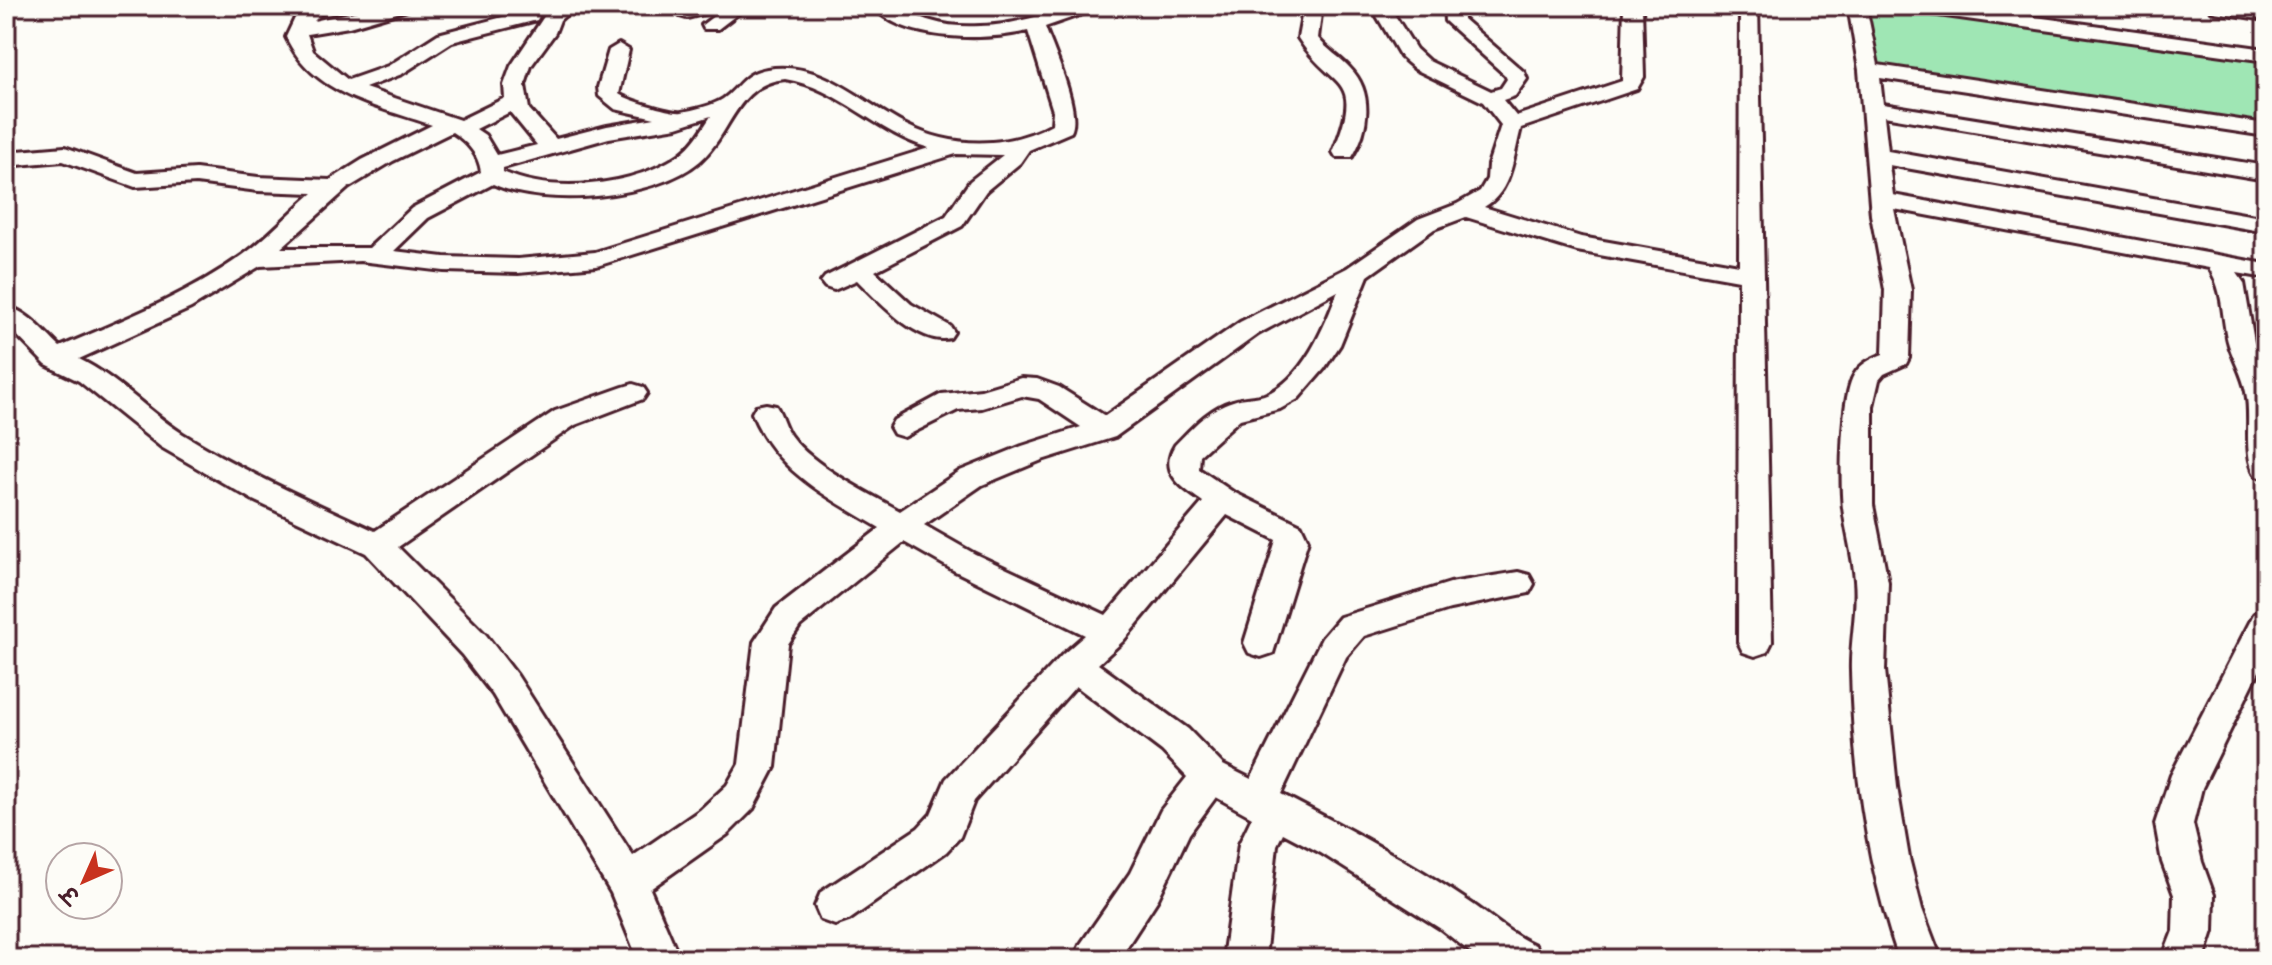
<svg xmlns="http://www.w3.org/2000/svg" width="2272" height="965" font-family="Mynerve,'Playpen Sans Deva',sans-serif">
  <style>
    .green { fill: #9fe6b4; stroke: #748270; stroke-width: 2 }
    .lines { fill: none; stroke-linecap: round; stroke-linejoin: round }
    .street-casing { stroke: #4a1f2b; stroke-width: 6 }
    .street { fill: #fdfcf7; fill-rule: evenodd }
  </style>
  <rect width="100%" height="100%" fill="#fdfcf7"/>
  <filter id="ink" filterUnits="userSpaceOnUse"><feTurbulence type="fractalNoise" baseFrequency=".0125" numOctaves="2"/><feDisplacementMap in="SourceGraphic" scale="16" xChannelSelector="R" yChannelSelector="G"/><feConvolveMatrix kernelMatrix="1 2 1 2 8 2 1 2 1" color-interpolation-filters="sRGB"/></filter>
  <g filter="url(#ink)">
    <path class="green" d="M1863 6H1901L2266 59V125L1876 65Z"/>
    <g class="lines">
      <defs>
        <path id="street" d="M309 6H329L314 21 380 6H409L407 10 349 27 307 34 313 51 348 80 388 66 438 34 530 10 537 12 539 16 537 20 452 42 402 74 365 88 460 120 505 98 504 85 511 66 547 12 555 6H576L560 20 555 33 531 66 525 85 529 109 556 139 607 126 655 118 615 109 599 96 598 87 609 50 619 44 629 50 619 94C628 100 673 114 682 112 693 110 714 105 723 99 740 87 743 73 767 69 822 60 861 102 906 125 951 148 1008 149 1052 124L1053 111 1028 31C985 41 904 42 872 6 899 6 907 14 931 21 947 26 964 27 980 26 1021 26 1057 6 1096 6L1094 10 1045 27C1053 49 1082 112 1071 132L1029 150 1020 163 986 191 962 226 875 271 911 304 950 326 954 332 950 338C919 346 877 300 857 280L834 290 825 287 821 282 825 277 946 216 970 181 1003 155 956 154 597 266 518 273 444 271 360 261 260 266 191 308 79 359C118 378 147 411 183 434 244 472 310 501 375 531L555 411 623 387 633 384 643 387 647 393 643 399 575 425 398 547 486 635 517 675 633 856 700 810 727 785 739 764 754 642 776 608 880 528C828 497 776 472 752 413L756 406 766 404 776 406C782 415 784 426 790 435 812 466 867 492 900 511L960 471 1022 446 1081 427 1039 399 1022 396 982 408 958 410 904 437 894 434 890 427 894 420 942 394 981 390 1021 378 1037 379 1059 387 1105 416 1240 322 1347 268 1418 219 1457 204 1480 191 1487 179 1488 165 1501 125 1483 102 1415 69 1401 57 1371 6H1389L1416 49 1429 61 1491 91 1501 88 1507 79 1505 75 1445 21 1444 6H1462L1463 19 1524 72 1527 79 1515 96 1503 100 1516 116 1622 81 1624 6H1642L1644 77 1637 89 1521 128C1513 157 1512 191 1484 207L1581 237 1739 265 1740 6H1758L1772 642 1767 652 1755 656 1743 652 1738 642 1739 280 1577 251 1466 217 1434 229 1368 276 1340 345 1324 369 1298 399 1280 409 1240 419 1200 455 1199 469 1233 492 1301 525 1308 540 1273 653 1261 657 1249 653 1244 643 1276 540 1227 515 1123 641 1098 664 1188 729 1223 765 1251 779 1322 638 1340 617 1450 583 1518 572 1529 575 1534 584 1529 593 1450 609 1364 636 1346 657 1281 794C1345 827 1409 861 1468 901 1491 916 1509 934 1535 945L1541 959H1479L1441 929 1321 853 1283 833 1277 845 1265 959H1223L1239 844 1252 817 1216 797 1189 834 1158 899 1119 959H1074L1080 945 1130 873 1161 810 1187 777 1162 751 1076 686 974 801 960 837 946 852 849 920 835 925 821 920 815 906 821 892 918 828 931 814 946 779 1062 655 1085 635 953 570 904 542 800 626 788 644 775 767 753 809 728 834 650 889 680 959H638L611 893 493 695 462 655 366 553 253 500 161 447 79 381 46 365 6 324V306C29 312 43 331 60 347 123 320 187 295 243 255 269 237 289 213 313 193L258 191 196 183 135 187 63 161 6 166V152L65 147 137 173 196 169 258 177 330 180 362 160 432 125C377 106 313 95 286 37L295 18ZM785 79C838 87 877 133 929 148L595 252 518 259 444 257 394 251 428 218 493 184C544 208 656 199 700 161 733 132 735 84 785 79ZM510 112 537 145 497 155 485 135 476 129ZM711 116C702 130 693 145 679 155 634 186 553 195 503 172V168L609 138 677 127ZM452 132C466 141 479 154 481 172L412 208 369 248H281L348 188 393 161ZM1338 291C1325 326 1303 381 1264 395 1254 398 1243 397 1233 401 1209 408 1192 428 1175 445 1158 473 1182 487 1203 502L1106 615 975 554 924 525 982 485 1042 460 1115 437 1258 334Z
          M689 6H720L718 10 687 18 680 16 678 12 680 8Z
          M727 6H748L718 29H704L702 25Z
          M1304 6H1322L1318 38C1327 50 1340 57 1350 68 1374 92 1369 130 1352 157H1336L1333 152C1366 72 1332 92 1298 38Z
          M1848 6H1866L1878 65 2266 124V136L1880 78 1883 104 2266 166V180L1884 116 1888 151 2266 218V232L1889 165 1893 195 2266 264V278L2237 273 2244 283 2254 342 2266 371V479L2256 476C2242 454 2252 419 2246 392 2243 376 2234 361 2229 345 2221 318 2225 293 2209 268L1894 209 1911 290 1909 358 1906 364 1884 374 1879 380 1873 406V505L1888 582 1885 670 1897 787 1909 858 1922 909 1941 959H1899C1867 866 1853 769 1851 671 1850 641 1858 610 1855 580 1853 556 1846 532 1843 508 1840 480 1841 397 1854 375 1861 363 1871 359 1883 354L1885 290 1871 215 1859 70Z
          M1908 6H1957L2266 49V61L1917 12Z
          M2205 6 2266 8V20L2214 12Z
          M2266 610V657L2202 788 2193 824 2202 862 2214 895 2213 931 2204 959H2162L2173 931 2174 895 2162 862 2155 824 2171 775 2254 614Z"/>
      </defs>
      <use href="#street" class="street-casing"/>
      <use href="#street" class="street"/>
    </g>
  </g>
  <rect width="2272" height="965" fill="none" stroke="#fdfcf7" stroke-width="32"/>
  <rect x="16" y="16" width="2240" height="933" fill="none" stroke="#4a1f2b" stroke-width="3" filter="url(#ink)"/>
  <g transform="translate(84 881) rotate(225)"><circle r="38" fill="#fdfcf7" stroke="#b5a4a5" stroke-width="2"/>
  <path d="M0-6L14 30L0 20L-14 30Z" fill="#c8321e"/>
  <text y="-12" font-size="22" font-weight="bold" text-anchor="middle" fill="#4a1f2b">उ</text>
  </g>
</svg>
